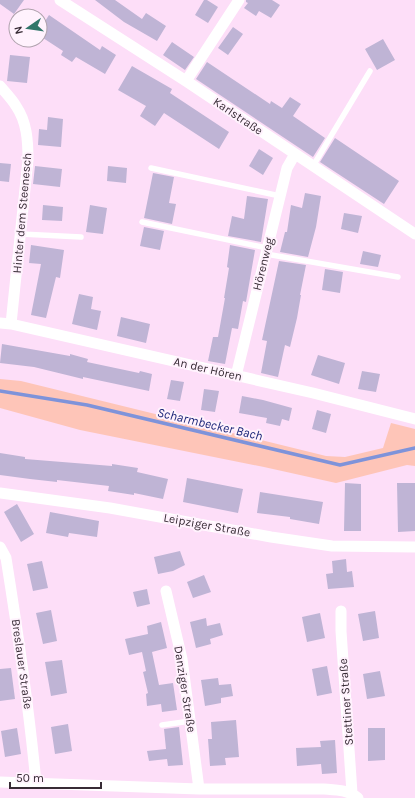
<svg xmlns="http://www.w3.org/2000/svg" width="415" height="798" font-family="Karla,sans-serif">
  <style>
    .green { fill: #fec5b8 }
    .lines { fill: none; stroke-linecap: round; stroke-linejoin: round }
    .stream { stroke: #7e93da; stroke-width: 3.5 }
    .building { fill: #bfb4d5 }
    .service { stroke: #fff; stroke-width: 5.5 }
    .minor { stroke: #fff; stroke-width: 11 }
    .labels { text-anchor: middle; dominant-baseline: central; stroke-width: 4; stroke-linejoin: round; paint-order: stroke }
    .street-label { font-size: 12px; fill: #372b35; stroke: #fff2fd }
    .water-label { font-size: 13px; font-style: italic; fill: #1d2779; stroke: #fff2fd }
  </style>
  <rect width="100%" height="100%" fill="#fddef8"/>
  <path class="green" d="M0 379 21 381 326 456 345 457 383 448 391 423 415 429V466L407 465 336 483 264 467 80 430 0 408Z"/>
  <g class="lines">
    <path class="stream" d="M0 391 87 405 340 465 415 448"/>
  </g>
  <path class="building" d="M0 0H24L14 14 0 4Z
    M95 0H115L142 19 146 13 166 26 157 41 124 22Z
    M204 0H207L218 7 208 23 195 15Z
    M246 0H272L280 5 271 18 259 11 256 16 244 8 248 3 246 2Z
    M49 15 100 50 102 46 116 55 105 74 76 57 72 62 61 55 63 51 40 36V29Z
    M233 27 243 34 228 55 218 48Z
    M383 39 395 60 377 70 365 49Z
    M172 42 194 57 185 70 163 55Z
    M10 55 30 57 27 83 7 81Z
    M207 62 270 104 271 101 282 108 290 97 301 104 293 116 325 138 313 157 196 79Z
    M132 66 172 89 170 93 229 132 219 149 164 113 155 126 140 116 146 106 118 90Z
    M48 117 63 119 61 147 38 145 39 129 47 130Z
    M335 138 399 181 384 204 320 162Z
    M259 149 273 158 263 175 249 166Z
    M0 163 11 164 9 182 0 181Z
    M35 166 62 169 60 187 33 184Z
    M108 166 127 168 126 183 107 181Z
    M153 173 174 177 169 203 176 204 172 224 144 218Z
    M305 193 321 196 316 227 308 257 280 252 285 232H287L291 205 302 208Z
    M247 196 268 199 261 242 228 236 232 216 244 219Z
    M43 205 63 207 62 221 42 220Z
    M90 205 107 208 103 234 86 232Z
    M344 213 362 216 358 233 341 229Z
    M144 227 164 231 160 250 140 246Z
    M31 245 64 250 60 278 56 277 46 318 31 315 41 264 29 263Z
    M230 245 255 250 246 302 243 301 238 329 232 328 225 364 208 361 213 337H218L225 298H224L229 268 227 267Z
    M363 251 381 255 378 267 360 264Z
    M279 261 306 265 300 295H301L297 318 290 347 285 345 278 377 261 373 267 341 262 340Z
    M325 269 343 272 340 293 322 290Z
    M79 294 93 297 91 309 101 311 97 330 72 324Z
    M121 317 150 324 146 343 117 336Z
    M2 344 70 356V354L88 359 87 362 139 373 140 371 152 374 149 391 83 377V379L34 367 0 363Z
    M318 355 345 363 339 384 311 375Z
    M362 371 380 374 376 392 358 389Z
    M171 380 184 382 180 401 167 399Z
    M204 389 219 391 215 412 201 410Z
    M242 396 263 400 292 408 289 421 282 419 280 426 266 423 267 418 239 413Z
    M317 410 331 414 326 433 312 429Z
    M0 453 25 457V459L112 466V464L138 468 137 472 168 479 163 499 134 493V495L108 491 109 486 57 480V482L30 479 0 475Z
    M187 478 243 489 238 513 183 502Z
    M345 483 361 484V531H344Z
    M397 483H415V531L398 532Z
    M260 492 323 502 319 524 290 519V517L257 513Z
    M17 504 34 534 21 542 4 512Z
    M50 512 99 521 97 537 69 533 68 537 46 533Z
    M180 551 185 565 173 571 158 574 154 557Z
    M346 559 347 572 352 571 354 587 328 589 326 574 333 573 332 561Z
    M42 561 48 588 33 591 27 564Z
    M204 575 211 592 193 598 187 582Z
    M147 589 150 604 137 607 133 592Z
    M51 610 57 641 43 644 36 613Z
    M375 611 379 638 363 641 358 614Z
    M320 613 325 638 307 642 302 617Z
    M206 618 207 626 220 623 223 635 210 639 211 644 196 648 190 622Z
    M161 622 167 648 152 652 159 685 173 683 177 710 162 712 161 704 147 706 146 694 148 693 143 672 146 671 142 652 129 655 125 639 148 634 147 626Z
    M62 660 67 693 51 696 45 662Z
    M327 666 332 693 317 696 312 669Z
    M11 668 15 699 0 701V669Z
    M380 671 385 696 367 699 363 674Z
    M218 678 219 685 231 684 233 696 221 698V703L205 706 201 680Z
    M236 720 239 757 225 758 226 765 210 766 208 739H212L211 722Z
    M68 724 72 751 55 754 51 727Z
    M179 727 183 765 168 766 167 759 149 761 147 751 166 749 164 729Z
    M17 728 21 754 5 757 1 731Z
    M368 728H385V760L368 761Z
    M335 740 337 773 322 774 321 764 297 766 296 748 321 747 320 741Z"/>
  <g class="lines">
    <path class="service" d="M313 166 370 71
      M151 168 280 196
      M142 222 267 248
      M21 234 81 237
      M266 254 398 277
      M162 725 191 721"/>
    <path class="minor" d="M60 0 186 81 415 234
      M186 81 239 0
      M0 86C5 92 12 99 16 106 27 122 28 141 28 160L11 324
      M0 323 11 324 313 393 415 419
      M236 376 287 168 295 154
      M0 493 110 508 271 537 332 546 415 547
      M0 547 6 558C18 633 29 707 36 783
      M166 591 182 659 199 789
      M341 611V631L352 793
      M0 782 199 789H324C337 790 348 790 358 798"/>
  </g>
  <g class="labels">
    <g class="street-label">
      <text transform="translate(238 116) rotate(34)">Karlstraße</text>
      <text transform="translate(22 213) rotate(-85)">Hinter dem Steenesch</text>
      <text transform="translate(263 264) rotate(-76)">Hörenweg</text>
      <text transform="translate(208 369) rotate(13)">An der Hören</text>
      <text transform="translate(207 525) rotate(10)">Leipziger Straße</text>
      <text transform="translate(22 664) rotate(82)">Breslauer Straße</text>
      <text transform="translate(185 689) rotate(81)">Danziger Straße</text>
      <text transform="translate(346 702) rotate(-94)">Stettiner Straße</text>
    </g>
    <g class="water-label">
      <text transform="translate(210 424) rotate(13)">Scharmbecker Bach</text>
    </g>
  </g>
  <g transform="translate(28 28) rotate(257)"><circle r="19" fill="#fff2fd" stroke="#afa2ad"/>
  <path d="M0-3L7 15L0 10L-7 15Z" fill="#31766a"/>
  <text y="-6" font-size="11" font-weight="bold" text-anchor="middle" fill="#372b35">N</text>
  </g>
  <path d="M10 782v6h91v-6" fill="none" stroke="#372b35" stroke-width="2"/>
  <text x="16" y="782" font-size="12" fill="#372b35" stroke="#fff2fd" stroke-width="3" paint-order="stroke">50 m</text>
</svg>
